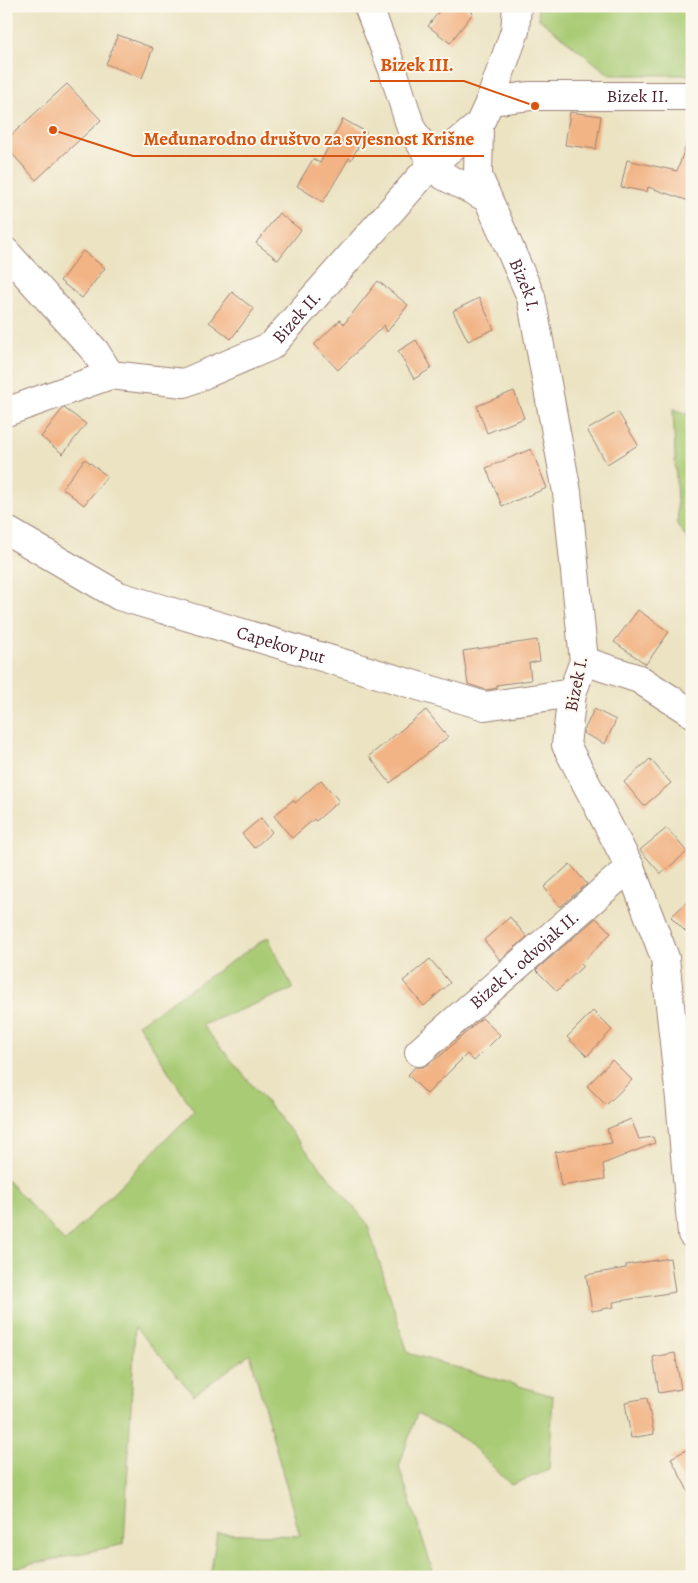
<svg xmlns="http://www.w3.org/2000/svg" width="698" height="1583" font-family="Alegreya,serif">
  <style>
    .green { fill: #a9cb74; stroke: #7a7550 }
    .building { fill: #f2b485 }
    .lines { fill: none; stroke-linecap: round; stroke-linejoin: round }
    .minor-casing { stroke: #9a8176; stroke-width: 30 }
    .minor { stroke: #fff; stroke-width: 28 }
    .labels { text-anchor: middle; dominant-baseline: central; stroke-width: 4; stroke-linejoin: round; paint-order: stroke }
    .street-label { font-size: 18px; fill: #4a1f2b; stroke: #fbf7ec }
    .leader { fill: none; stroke: #d8530f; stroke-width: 2 }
    .callout-dot { fill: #d8530f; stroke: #fbf7ec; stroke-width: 2 }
    .callout-label { font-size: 19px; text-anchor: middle; font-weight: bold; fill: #d8530f; stroke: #fbf7ec; stroke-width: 4; stroke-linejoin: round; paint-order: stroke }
  </style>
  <rect width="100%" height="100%" fill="#fbf7ec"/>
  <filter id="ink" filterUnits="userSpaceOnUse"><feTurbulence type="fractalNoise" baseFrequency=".02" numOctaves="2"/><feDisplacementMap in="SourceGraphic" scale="10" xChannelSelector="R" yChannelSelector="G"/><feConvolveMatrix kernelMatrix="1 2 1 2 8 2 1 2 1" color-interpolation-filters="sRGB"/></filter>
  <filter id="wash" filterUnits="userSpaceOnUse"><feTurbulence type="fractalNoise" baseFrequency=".0096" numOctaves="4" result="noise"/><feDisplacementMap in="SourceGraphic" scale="20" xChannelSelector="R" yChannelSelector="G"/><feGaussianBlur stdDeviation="1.12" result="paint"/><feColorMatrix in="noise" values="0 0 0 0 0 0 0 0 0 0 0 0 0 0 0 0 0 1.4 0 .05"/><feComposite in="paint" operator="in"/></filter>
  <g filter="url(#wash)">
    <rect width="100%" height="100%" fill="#ebe3c2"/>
    <path class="green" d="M537 6H692V75H610L539 19Z
      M673 409 692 415V546L678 526Z
      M268 937 293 989 202 1025 367 1223 408 1353 553 1396 549 1470 511 1485 467 1441 417 1413 399 1467 435 1577H210L217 1533 300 1536 250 1354 194 1395 135 1327 124 1544 6 1570V1179L65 1242 194 1111 138 1024Z"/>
    <g id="blocks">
      <path class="building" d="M443 6H463L473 13 450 43 428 26Z
        M118 35 153 48 142 78 106 64Z
        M67 84 101 120 36 180 6 147V140Z
        M570 112 601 116 596 149 565 145Z
        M343 119 366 132 351 160 349 158 323 202 297 186 313 159 320 163Z
        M689 137 692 138V202L648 187 647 192 621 187 627 160 677 171Z
        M279 213 301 230 278 260 256 243Z
        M83 251 105 268 82 298 60 281Z
        M378 281 408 305 387 332 384 325 338 370 314 345 340 320 344 324Z
        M232 292 254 309 231 339 209 322Z
        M479 298 494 329 468 341 453 311Z
        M416 340 432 368 414 379 398 351Z
        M514 391 524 418 487 433 477 406Z
        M63 408H64L86 424 63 454 41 437Z
        M618 412 638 445 607 464 587 430Z
        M531 449 547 488 502 506 486 468Z
        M85 459 107 476 84 505 62 488Z
        M638 610 669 632 646 664 614 642Z
        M537 640 540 661 529 663 531 680 497 685V688L486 690 468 684 463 651Z
        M594 709 616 720 605 744 583 733Z
        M426 710 448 737 390 783 369 756Z
        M650 759 671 783 644 806 624 782Z
        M321 780 339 801 316 821 314 819 292 838 274 816 293 800 295 803Z
        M261 818 272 832 254 848 242 834Z
        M667 828 687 852 661 874 640 850Z
        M570 864 587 884 560 907 544 887Z
        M692 897V938L671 917Z
        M510 917 527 937 500 960 484 940Z
        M596 918 611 933 581 964 583 966 557 991 536 970Z
        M430 959 450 983 424 1006 403 981Z
        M593 1011 612 1030 587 1056 567 1037Z
        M482 1018 500 1035 474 1061 467 1054 427 1094 408 1075 415 1067H423L440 1056Z
        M612 1060 632 1080 606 1105 587 1086Z
        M631 1119 639 1139 653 1137 655 1143 603 1164 605 1179 561 1186 555 1152 612 1143 607 1129Z
        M670 1258 675 1292 613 1302 614 1307 592 1311 586 1275 626 1268V1265Z
        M675 1353 681 1389 659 1393 653 1357Z
        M647 1398 654 1434 631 1438 625 1402Z
        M692 1447V1499L671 1458Z"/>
    </g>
  </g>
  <g filter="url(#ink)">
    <use href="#blocks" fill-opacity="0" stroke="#9a8176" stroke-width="1"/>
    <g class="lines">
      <defs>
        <g id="minor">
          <path d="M368 6 393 70 411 128 433 163 444 176 487 198"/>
          <path d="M490 101 515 31 517 6"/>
          <path id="s1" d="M479 125 478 176 531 297 567 492 584 661 572 693 566 745 630 867 665 958 680 1099 692 1234"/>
          <path d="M6 252 95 351 110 375"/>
          <path id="s2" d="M6 412 110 375 184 383 271 346 433 163 479 125 490 101 530 96H692"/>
          <path id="s3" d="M6 530 119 596 485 706 572 693"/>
          <path d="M584 661 639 679 692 713"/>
          <path id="s4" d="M419 1052 630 867"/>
        </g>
      </defs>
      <use href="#minor" class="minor-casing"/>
      <use href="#minor" class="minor"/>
    </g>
  </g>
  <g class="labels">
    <g class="street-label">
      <text stroke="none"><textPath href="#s2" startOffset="758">Bizek II.</textPath></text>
      <text stroke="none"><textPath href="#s1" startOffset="170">Bizek I.</textPath></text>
      <text stroke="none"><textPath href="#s2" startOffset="318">Bizek II.</textPath></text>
      <text stroke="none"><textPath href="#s3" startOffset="300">Capekov put</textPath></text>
      <text transform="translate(576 684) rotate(-79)">Bizek I.</text>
      <text stroke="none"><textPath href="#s4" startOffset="140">Bizek I. odvojak II.</textPath></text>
    </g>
  </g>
  <path class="leader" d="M535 106L464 81H370M53 130L133 156H484"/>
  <g class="callout-dot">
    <circle cx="535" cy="106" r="5"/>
    <circle cx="53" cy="130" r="5"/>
  </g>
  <g class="callout-label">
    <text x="417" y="71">Bizek III.</text>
    <text x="309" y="145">Međunarodno društvo za svjesnost Krišne</text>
  </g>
  <rect width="698" height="1583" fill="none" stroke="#fbf7ec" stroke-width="25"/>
</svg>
